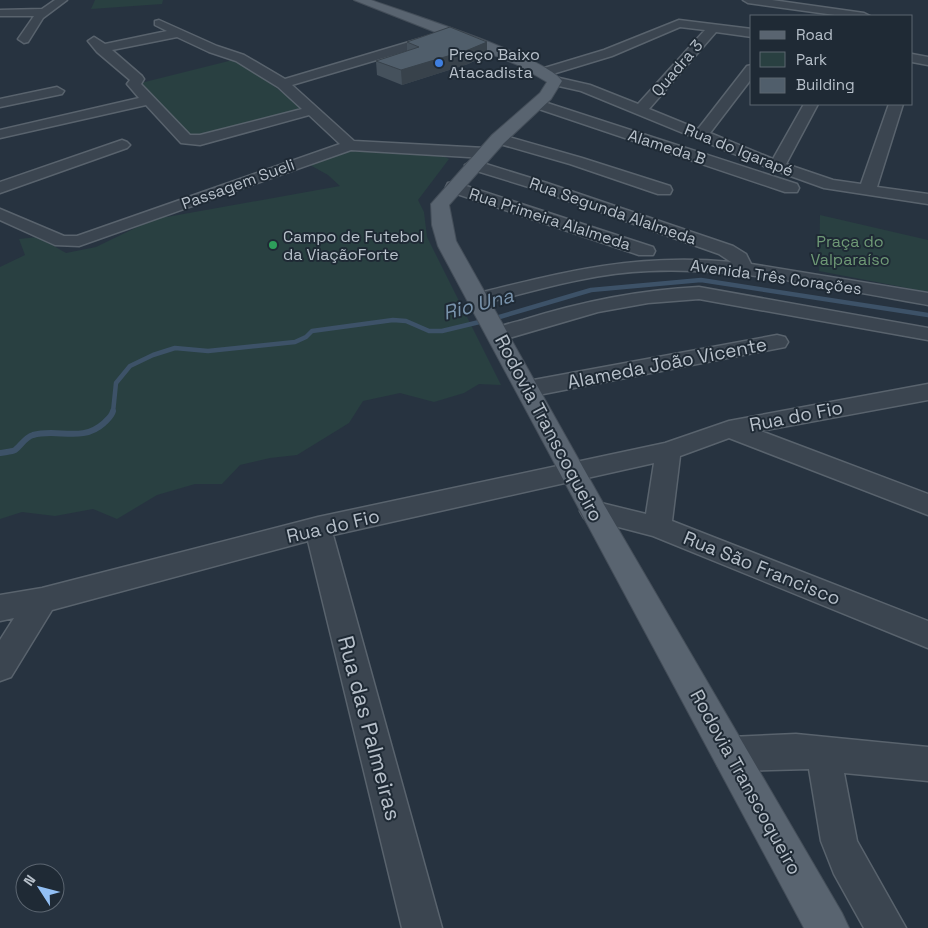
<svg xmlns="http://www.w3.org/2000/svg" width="928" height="928" font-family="'Space Grotesk',sans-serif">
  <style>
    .green { fill: #294041 }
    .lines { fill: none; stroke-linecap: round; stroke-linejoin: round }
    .stream-far1 { stroke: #3d5268; stroke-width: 4.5 }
    .stream { stroke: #3d5268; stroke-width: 6 }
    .minor-casing { stroke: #59636d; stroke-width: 3 }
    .major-casing { stroke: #444e59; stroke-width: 2 }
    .minor { fill: #3b4550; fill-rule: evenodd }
    .major { fill: #596470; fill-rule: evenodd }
    .wall { fill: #45515c }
    .shaded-wall { fill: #38424b }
    .building { fill: #505e6b; stroke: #38424b }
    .shop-dot { fill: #3f7fe0; stroke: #1f2a35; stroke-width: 2 }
    .leisure-dot { fill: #2e9e5b; stroke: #1f2a35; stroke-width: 2 }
    .labels { text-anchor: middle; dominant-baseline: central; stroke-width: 4; stroke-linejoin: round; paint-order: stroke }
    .far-poi-label { font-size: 16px; fill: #b7c0ca; stroke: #1f2a35; text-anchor: start }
    .far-street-label { font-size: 16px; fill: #b7c0ca; stroke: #1f2a35 }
    .far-park-label { font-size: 16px; fill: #6f9a76; stroke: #1f2a35 }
    .street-label { font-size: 19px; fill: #b7c0ca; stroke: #1f2a35 }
    .water-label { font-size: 20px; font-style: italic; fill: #7993ac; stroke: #1f2a35 }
    .near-street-label { font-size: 22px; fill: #b7c0ca; stroke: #1f2a35 }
  </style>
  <rect width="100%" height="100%" fill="#273340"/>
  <path class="green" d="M95 0H163L162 4 91 9Z
    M237 59 306 110 193 141 137 84Z
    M355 149 437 153 449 159 418 200 424 212 427 237 501 385 479 384 464 393 434 402 400 393 363 401 349 423 297 455 270 458 240 465 222 484H195L157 495 117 519 93 509 55 516 22 512 0 519V267L25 255 19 239 38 237 66 253 96 247 162 215 167 217 340 186 328 175 310 165 331 155Z
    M820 215 928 240V292L819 271Z"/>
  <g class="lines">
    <path class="stream-far1" d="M113 412 116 383 130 366 153 355 175 348 208 351 295 342 306 337 312 331 393 320 406 321 429 331H442L496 318 591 290 701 280 928 315"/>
    <path class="stream" d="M0 453C4 452 12 452 15 450 22 445 24 438 33 435 58 428 82 443 104 423 108 419 112 416 113 411"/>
    <defs>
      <path id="minor" d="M55 0H67L43 18 28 42 24 43 18 39 34 16H0V10L42 9Z
        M743 0H772L864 13 870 16H842L748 3Z
        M159 20 217 46 244 55 285 79 436 34H444V40L292 85 354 141 485 148 493 153 485 158 351 150 79 246 55 245 0 220V209L64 236H77L340 144 309 115 200 145 181 143 146 105 0 138V130L139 98 127 84 130 80 97 52 88 41 94 37 105 44 167 31 155 25V21ZM177 37 209 52 236 61 278 87 302 109 200 135H190L141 84 144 79 142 76 112 50Z
        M679 20 752 29V37L716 32 649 109 698 129 747 66 752 65V78L710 133 773 159 804 104H818L786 164 833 180 861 184 889 104H903L877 187 928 194V204L824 188 771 169 581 91 550 84 548 81 555 77 590 85 638 104 705 30 680 27 612 56 546 76 540 72 541 69 604 50Z
        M912 54 928 57V65L912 62Z
        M57 87 64 91 62 94 0 107V99Z
        M538 100 797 184 799 188 797 192H785L533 107 531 104Z
        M498 134 582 158 670 186 672 190 670 194H658L570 164 493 142 490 139Z
        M122 140 127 142 130 145 127 148 0 193V182Z
        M473 160 547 183 733 246 746 254 751 264 928 293V305C836 289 743 267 649 271 591 273 534 291 478 305L471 303 468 299 471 295C563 272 635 253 731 262L719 254 535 189 467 168 465 165Z
        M454 182 653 247 655 251 653 255H639L448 191 446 187 448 183Z
        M699 287 928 328V340L699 299 648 303 598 312 499 341 492 340 488 335C495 326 512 323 523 320 580 302 638 290 699 287Z
        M777 335 785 337 788 342 785 347 528 397 520 394 517 389 520 384 528 381Z
        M928 384V400L761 431 928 494V515L729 438 680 456 672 521 928 621V648L653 536 584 518 580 511 584 504 593 501 646 514 654 463 333 535 442 928H402L308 541 52 610 11 677 0 681V640L14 618 0 621V595L42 588 318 517 665 443 729 421Z
        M796 734 928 747V781L844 773 857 841 906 928H864L834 874 821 841 809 769 730 771 718 766 713 754 718 742 730 737Z"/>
      <path id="major" d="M354 0H371C406 13 545 56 562 81L551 99 504 143 449 205 456 241 603 503 842 913 849 928H804L438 246 432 225 431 204 492 135 540 93 547 82 518 65 491 54Z"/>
    </defs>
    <use href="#minor" class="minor-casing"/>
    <use href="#major" class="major-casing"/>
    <use href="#minor" class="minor"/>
    <use href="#major" class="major"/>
  </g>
  <path class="wall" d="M407 42H487V55L468 64 402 85 377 75 376 61 407 51Z"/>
  <path class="shaded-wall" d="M487 42V55L468 64 402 85 401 70Z"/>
  <path class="building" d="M450 27 487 42 468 50 401 70 376 61 419 47 407 42Z"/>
  <circle class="shop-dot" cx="439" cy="63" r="5"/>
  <circle class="leisure-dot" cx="273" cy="245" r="5"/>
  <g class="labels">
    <g class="far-poi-label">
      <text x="449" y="54">Preço Baixo<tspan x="449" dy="18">Atacadista</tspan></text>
      <text x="283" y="236">Campo de Futebol<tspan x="283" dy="18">da ViaçãoForte</tspan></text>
    </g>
    <g class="far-street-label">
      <text transform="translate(677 68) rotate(-49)">Quadra 3</text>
      <text transform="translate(667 147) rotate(18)">Alameda B</text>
      <text transform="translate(739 150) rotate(22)">Rua do Igarapé</text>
      <text transform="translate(238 184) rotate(-20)">Passagem Sueli</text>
      <text transform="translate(613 211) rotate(19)">Rua Segunda Alalmeda</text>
      <text transform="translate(550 219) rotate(18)">Rua Primeira Alalmeda</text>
      <text transform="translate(776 277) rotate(8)">Avenida Três Corações</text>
    </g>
    <g class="far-park-label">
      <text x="850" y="241">Praça do<tspan x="850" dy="18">Valparaíso</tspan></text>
    </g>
    <g class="street-label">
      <text transform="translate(667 363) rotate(-11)">Alameda João Vicente</text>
      <text transform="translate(796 416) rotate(-11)">Rua do Fio</text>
      <text transform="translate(549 428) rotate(62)">Rodovia Transcoqueiro</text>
      <text transform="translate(333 526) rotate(-13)">Rua do Fio</text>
      <text transform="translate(762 568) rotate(22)">Rua São Francisco</text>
      <text transform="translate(746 782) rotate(61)">Rodovia Transcoqueiro</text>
    </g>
    <g class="water-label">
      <text transform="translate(478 304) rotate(-15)">Rio Una</text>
    </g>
    <g class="near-street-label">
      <text transform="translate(370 728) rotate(75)">Rua das Palmeiras</text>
    </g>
  </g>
  <rect x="750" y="15" width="162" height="90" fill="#1f2a35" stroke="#5c6671"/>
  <rect x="760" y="31" width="25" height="8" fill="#596470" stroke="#5c6671"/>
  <text x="796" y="40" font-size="15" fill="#b7c0ca">Road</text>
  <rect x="760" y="52" width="25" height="15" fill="#294041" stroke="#5c6671"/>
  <text x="796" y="65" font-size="15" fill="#b7c0ca">Park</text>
  <rect x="760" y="78" width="25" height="15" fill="#505e6b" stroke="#5c6671"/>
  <text x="796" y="90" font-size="15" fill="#b7c0ca">Building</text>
  <g transform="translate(40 888) rotate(306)"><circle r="24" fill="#1f2a35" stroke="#5c6671"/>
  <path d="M0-4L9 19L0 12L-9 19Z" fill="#92bff4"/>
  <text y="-8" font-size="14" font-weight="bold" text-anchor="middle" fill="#b7c0ca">N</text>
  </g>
</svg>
